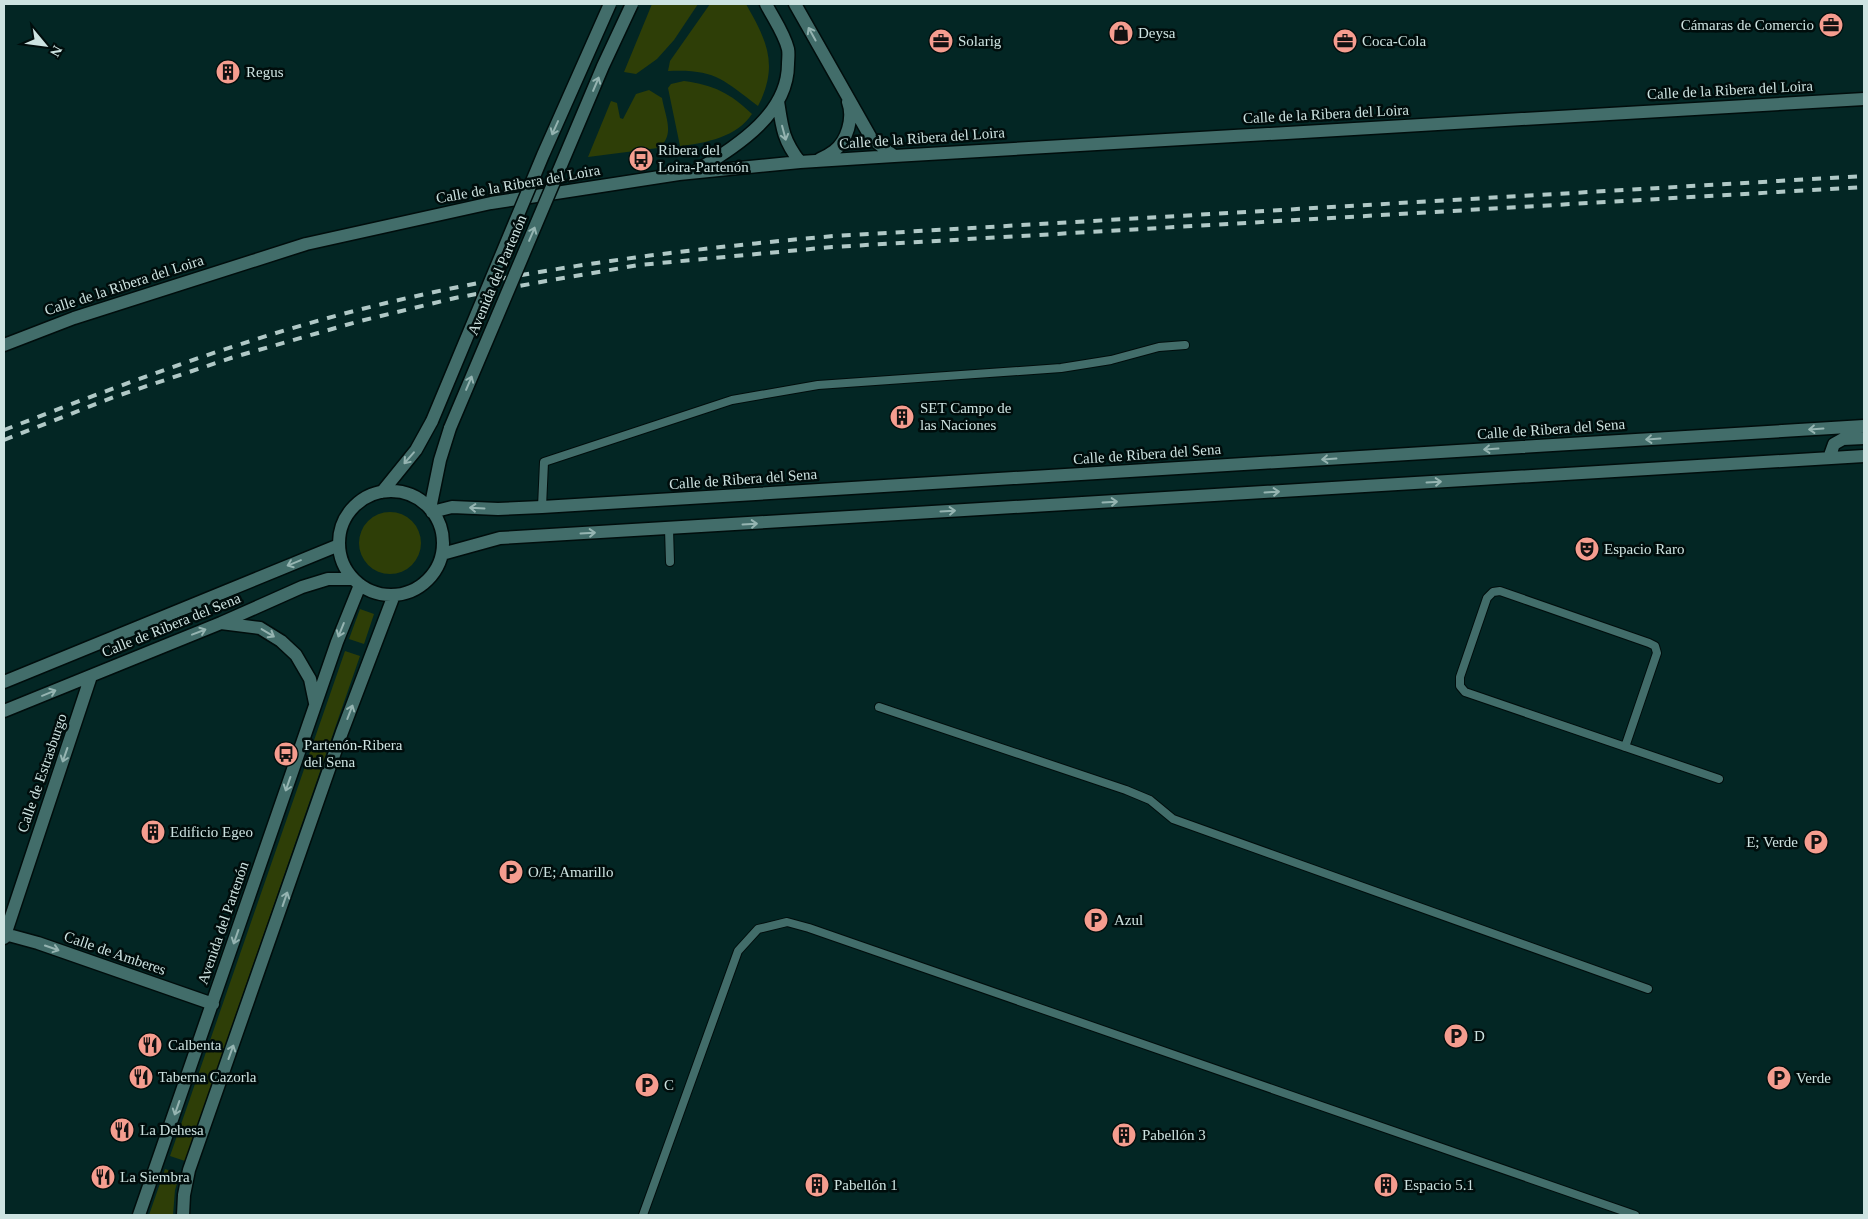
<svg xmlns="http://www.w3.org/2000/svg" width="1868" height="1219" font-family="'Times New Roman',serif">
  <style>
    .green { fill: #2e3e07 }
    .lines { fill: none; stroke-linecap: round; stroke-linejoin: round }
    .lane-casing { stroke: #000d0c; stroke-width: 10 }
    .street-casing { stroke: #000d0c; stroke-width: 15 }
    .lane { stroke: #426d6a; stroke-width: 8 }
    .street { stroke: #426d6a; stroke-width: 12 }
    .rail { stroke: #b0c8c6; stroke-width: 4; stroke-dasharray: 9 9; stroke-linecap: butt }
    .street-bridge-casing { stroke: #000d0c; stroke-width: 15; stroke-linecap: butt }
    .street-bridge { stroke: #426d6a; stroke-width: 12 }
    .oneway { stroke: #95b4b1 }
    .labels { text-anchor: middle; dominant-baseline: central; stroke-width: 5; stroke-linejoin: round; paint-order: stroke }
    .poi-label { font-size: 15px; fill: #cde3e1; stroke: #000d0c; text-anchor: start }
    .street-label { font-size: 15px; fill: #cde3e1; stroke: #000d0c }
  </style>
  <rect width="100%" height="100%" fill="#032624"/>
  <path class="green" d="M652 4H698L674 40 657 59 636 74 624 72Z
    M710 4H746C767 41 779 65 758 106 722 79 715 69 668 71L670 61Z
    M684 81C714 85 730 93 752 114 737 137 706 143 680 146L668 88 671 84Z
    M649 90 662 98C665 116 676 136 658 148L588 157 611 101 617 103 620 118 623 119 636 94Z
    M359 543a31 31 0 1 1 62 0a31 31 0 1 1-62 0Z
    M360 609 374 614 364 644 349 639Z
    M345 651 360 656 185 1161 170 1156Z
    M165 1169 180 1174 175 1190 173 1215H149Z"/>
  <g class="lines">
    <defs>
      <path id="lane" d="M542 507 544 462 732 400 818 385 1061 368 1111 360 1159 347 1185 345
        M669 529 670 562
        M879 707 1126 790 1150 800 1173 819 1648 989
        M1625 747 1657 653 1655 646 1649 643 1500 591 1493 592 1487 598 1460 677V686L1465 692 1719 779
        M643 1215 738 951 758 929 787 922 809 928 1635 1215"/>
      <path id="street" d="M795 4 871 138 894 156
        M778 101C782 128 783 140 800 162
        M820 159C825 157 830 154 834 151 847 141 854 118 848 102
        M696 171C734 147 788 116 788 64 788 60 789 54 788 49 784 33 773 18 766 4
        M4 345 74 318 306 244 491 203 679 174 800 162 894 156 1864 99
        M1829 458 1834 444 1843 439 1864 438
        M339 543a52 52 0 1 1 104 0a52 52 0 1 1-104 0Z
        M382 492 416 450 432 421
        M430 509 440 460 450 428
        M432 512 452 507 498 509 542 507 1864 426
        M442 554 500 538 1864 456
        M221 623 260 628 281 641 296 655 310 679 315 703
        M4 682 339 545
        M4 711 221 623 302 587 328 579H352
        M5 934 38 943 213 1004
        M4 938 91 676
        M139 1215 337 642 360 585
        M183 1215 184 1195 189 1170 342 732 394 595"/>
    </defs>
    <use href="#lane" class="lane-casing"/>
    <use href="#street" class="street-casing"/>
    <use href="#lane" class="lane"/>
    <use href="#street" class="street"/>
    <path class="rail" d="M4 430C120 385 237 341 358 310 514 270 674 250 834 236L1864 176
      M4 440 114 397 234 357 360 321 455 298 546 281 639 265 832 247 1864 187"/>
    <defs>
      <path id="street-bridge" d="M432 421 543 155 610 4
        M450 428 603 66 632 4"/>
    </defs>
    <use href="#street-bridge" class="street-bridge-casing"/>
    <use href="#street-bridge" class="street-bridge"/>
  </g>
  <defs><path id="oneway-shaft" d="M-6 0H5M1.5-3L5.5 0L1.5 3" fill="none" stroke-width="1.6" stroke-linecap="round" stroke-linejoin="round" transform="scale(1.25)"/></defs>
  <g class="oneway">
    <use href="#oneway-shaft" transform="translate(812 34) rotate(-119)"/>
    <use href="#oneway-shaft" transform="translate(596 84) rotate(-67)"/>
    <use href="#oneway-shaft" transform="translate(555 128) rotate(114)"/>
    <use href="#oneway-shaft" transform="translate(784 133) rotate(75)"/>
    <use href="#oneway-shaft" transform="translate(532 234) rotate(-67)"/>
    <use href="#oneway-shaft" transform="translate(469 383) rotate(-67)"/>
    <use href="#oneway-shaft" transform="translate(1816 429) rotate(176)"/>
    <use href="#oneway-shaft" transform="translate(1653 439) rotate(176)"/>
    <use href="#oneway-shaft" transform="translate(1491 449) rotate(176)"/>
    <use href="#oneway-shaft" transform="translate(409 458) rotate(131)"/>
    <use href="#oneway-shaft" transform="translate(1329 459) rotate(176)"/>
    <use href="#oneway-shaft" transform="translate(1434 482) rotate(-3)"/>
    <use href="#oneway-shaft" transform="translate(1272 492) rotate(-3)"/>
    <use href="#oneway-shaft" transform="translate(1110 502) rotate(-3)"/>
    <use href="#oneway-shaft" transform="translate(477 508) rotate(-177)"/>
    <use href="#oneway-shaft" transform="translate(948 511) rotate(-3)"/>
    <use href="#oneway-shaft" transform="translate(750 524) rotate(-3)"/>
    <use href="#oneway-shaft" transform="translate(588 533) rotate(-3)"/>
    <use href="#oneway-shaft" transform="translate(294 563) rotate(158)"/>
    <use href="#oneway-shaft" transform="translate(341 630) rotate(112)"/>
    <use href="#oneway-shaft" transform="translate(199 632) rotate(-21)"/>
    <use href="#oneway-shaft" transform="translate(268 633) rotate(31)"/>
    <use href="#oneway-shaft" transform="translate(49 693) rotate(-22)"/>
    <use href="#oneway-shaft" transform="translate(350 712) rotate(-69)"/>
    <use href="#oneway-shaft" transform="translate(65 755) rotate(109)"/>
    <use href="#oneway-shaft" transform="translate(288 784) rotate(109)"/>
    <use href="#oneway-shaft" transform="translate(285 899) rotate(-71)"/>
    <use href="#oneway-shaft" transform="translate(236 937) rotate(109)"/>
    <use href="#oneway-shaft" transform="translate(52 948) rotate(19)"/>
    <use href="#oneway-shaft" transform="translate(231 1052) rotate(-70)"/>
    <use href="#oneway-shaft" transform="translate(177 1108) rotate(109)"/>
  </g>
  <defs>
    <symbol id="office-disc" viewBox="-11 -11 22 22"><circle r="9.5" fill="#f59d8f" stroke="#000d0c"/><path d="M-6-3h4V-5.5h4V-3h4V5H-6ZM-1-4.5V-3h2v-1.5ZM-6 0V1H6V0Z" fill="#111"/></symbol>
    <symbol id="shop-disc" viewBox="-11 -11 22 22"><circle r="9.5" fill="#f59d8f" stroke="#000d0c"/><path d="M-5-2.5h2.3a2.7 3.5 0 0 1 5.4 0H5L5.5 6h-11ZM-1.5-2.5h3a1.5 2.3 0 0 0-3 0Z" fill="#111"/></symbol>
    <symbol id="building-disc" viewBox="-11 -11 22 22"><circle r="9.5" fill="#f59d8f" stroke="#000d0c"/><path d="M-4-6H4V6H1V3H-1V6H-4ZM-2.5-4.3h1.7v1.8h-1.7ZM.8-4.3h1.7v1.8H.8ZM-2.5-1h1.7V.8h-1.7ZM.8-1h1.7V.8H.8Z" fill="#111"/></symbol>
    <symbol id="bus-disc" viewBox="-11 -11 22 22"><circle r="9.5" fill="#f59d8f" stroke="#000d0c"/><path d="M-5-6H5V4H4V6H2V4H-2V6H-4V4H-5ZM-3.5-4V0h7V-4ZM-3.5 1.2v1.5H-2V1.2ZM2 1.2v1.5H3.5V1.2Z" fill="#111"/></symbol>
    <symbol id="theatre-disc" viewBox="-11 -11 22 22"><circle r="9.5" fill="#f59d8f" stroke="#000d0c"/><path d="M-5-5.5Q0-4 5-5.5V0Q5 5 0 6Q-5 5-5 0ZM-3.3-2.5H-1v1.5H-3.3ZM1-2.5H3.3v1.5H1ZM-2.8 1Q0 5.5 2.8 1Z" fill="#111"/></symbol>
    <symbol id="parking-disc" viewBox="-11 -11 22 22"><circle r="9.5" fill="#f59d8f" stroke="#000d0c"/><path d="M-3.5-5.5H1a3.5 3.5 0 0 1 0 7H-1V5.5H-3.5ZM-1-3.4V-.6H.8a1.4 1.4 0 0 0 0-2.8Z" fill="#111"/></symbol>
    <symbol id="restaurant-disc" viewBox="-11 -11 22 22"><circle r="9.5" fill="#f59d8f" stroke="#000d0c"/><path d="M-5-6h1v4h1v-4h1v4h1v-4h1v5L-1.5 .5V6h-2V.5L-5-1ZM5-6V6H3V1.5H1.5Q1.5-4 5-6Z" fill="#111"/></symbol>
  </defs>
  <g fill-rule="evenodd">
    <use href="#office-disc" x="1817" y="11" width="28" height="28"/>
    <use href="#shop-disc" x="1107" y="19" width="28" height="28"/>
    <use href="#office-disc" x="927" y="27" width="28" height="28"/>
    <use href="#office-disc" x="1331" y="27" width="28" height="28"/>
    <use href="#building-disc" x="214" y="58" width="28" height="28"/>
    <use href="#bus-disc" x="627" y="145" width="28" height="28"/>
    <use href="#building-disc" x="888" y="403" width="28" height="28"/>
    <use href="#theatre-disc" x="1573" y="535" width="28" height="28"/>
    <use href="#bus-disc" x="272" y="740" width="28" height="28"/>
    <use href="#building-disc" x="139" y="818" width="28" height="28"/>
    <use href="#parking-disc" x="1802" y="828" width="28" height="28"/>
    <use href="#parking-disc" x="497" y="858" width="28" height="28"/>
    <use href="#parking-disc" x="1082" y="906" width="28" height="28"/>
    <use href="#parking-disc" x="1442" y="1022" width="28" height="28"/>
    <use href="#restaurant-disc" x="136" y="1031" width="28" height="28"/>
    <use href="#restaurant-disc" x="127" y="1063" width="28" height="28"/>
    <use href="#parking-disc" x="1765" y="1064" width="28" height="28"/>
    <use href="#parking-disc" x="633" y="1071" width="28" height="28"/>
    <use href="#restaurant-disc" x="108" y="1116" width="28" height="28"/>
    <use href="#building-disc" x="1110" y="1121" width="28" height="28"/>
    <use href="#restaurant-disc" x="89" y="1163" width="28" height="28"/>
    <use href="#building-disc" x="803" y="1171" width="28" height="28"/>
    <use href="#building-disc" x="1372" y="1171" width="28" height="28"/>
  </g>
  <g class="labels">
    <g class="poi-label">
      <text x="1814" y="25" text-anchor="end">Cámaras de Comercio</text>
      <text x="1138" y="33">Deysa</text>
      <text x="958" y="41">Solarig</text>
      <text x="1362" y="41">Coca-Cola</text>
      <text x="246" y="72">Regus</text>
      <text x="658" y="150">Ribera del<tspan x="658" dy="17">Loira-Partenón</tspan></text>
      <text x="920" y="408">SET Campo de<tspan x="920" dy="17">las Naciones</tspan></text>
      <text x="1604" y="549">Espacio Raro</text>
      <text x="304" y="745">Partenón-Ribera<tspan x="304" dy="17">del Sena</tspan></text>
      <text x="170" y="832">Edificio Egeo</text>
      <text x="1798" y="842" text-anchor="end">E; Verde</text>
      <text x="528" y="872">O/E; Amarillo</text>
      <text x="1114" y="920">Azul</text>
      <text x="1474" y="1036">D</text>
      <text x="168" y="1045">Calbenta</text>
      <text x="158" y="1077">Taberna Cazorla</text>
      <text x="1796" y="1078">Verde</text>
      <text x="664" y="1085">C</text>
      <text x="140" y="1130">La Dehesa</text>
      <text x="1142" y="1135">Pabellón 3</text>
      <text x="120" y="1177">La Siembra</text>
      <text x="834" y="1185">Pabellón 1</text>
      <text x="1404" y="1185">Espacio 5.1</text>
    </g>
    <g class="street-label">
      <text transform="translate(1730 90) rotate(-3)">Calle de la Ribera del Loira</text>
      <text transform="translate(1326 114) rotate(-3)">Calle de la Ribera del Loira</text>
      <text transform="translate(922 138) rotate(-4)">Calle de la Ribera del Loira</text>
      <text transform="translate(518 184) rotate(-10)">Calle de la Ribera del Loira</text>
      <text transform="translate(497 275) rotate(-67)">Avenida del Partenón</text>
      <text transform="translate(124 285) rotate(-18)">Calle de la Ribera del Loira</text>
      <text transform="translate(1551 429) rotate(-4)">Calle de Ribera del Sena</text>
      <text transform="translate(1147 454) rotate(-4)">Calle de Ribera del Sena</text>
      <text transform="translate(743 479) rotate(-4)">Calle de Ribera del Sena</text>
      <text transform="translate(171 625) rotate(-22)">Calle de Ribera del Sena</text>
      <text transform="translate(42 773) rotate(-71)">Calle de Estrasburgo</text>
      <text transform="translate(223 923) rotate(-71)">Avenida del Partenón</text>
      <text transform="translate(115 953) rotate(19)">Calle de Amberes</text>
    </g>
  </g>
  <rect width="1868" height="1219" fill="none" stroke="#cde3e1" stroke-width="10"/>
  <g transform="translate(45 45) rotate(119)" stroke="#000d0c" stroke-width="4" paint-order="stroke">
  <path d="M0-4L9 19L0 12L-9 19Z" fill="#cde3e1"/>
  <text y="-8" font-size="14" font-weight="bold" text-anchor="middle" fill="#cde3e1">N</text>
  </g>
</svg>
